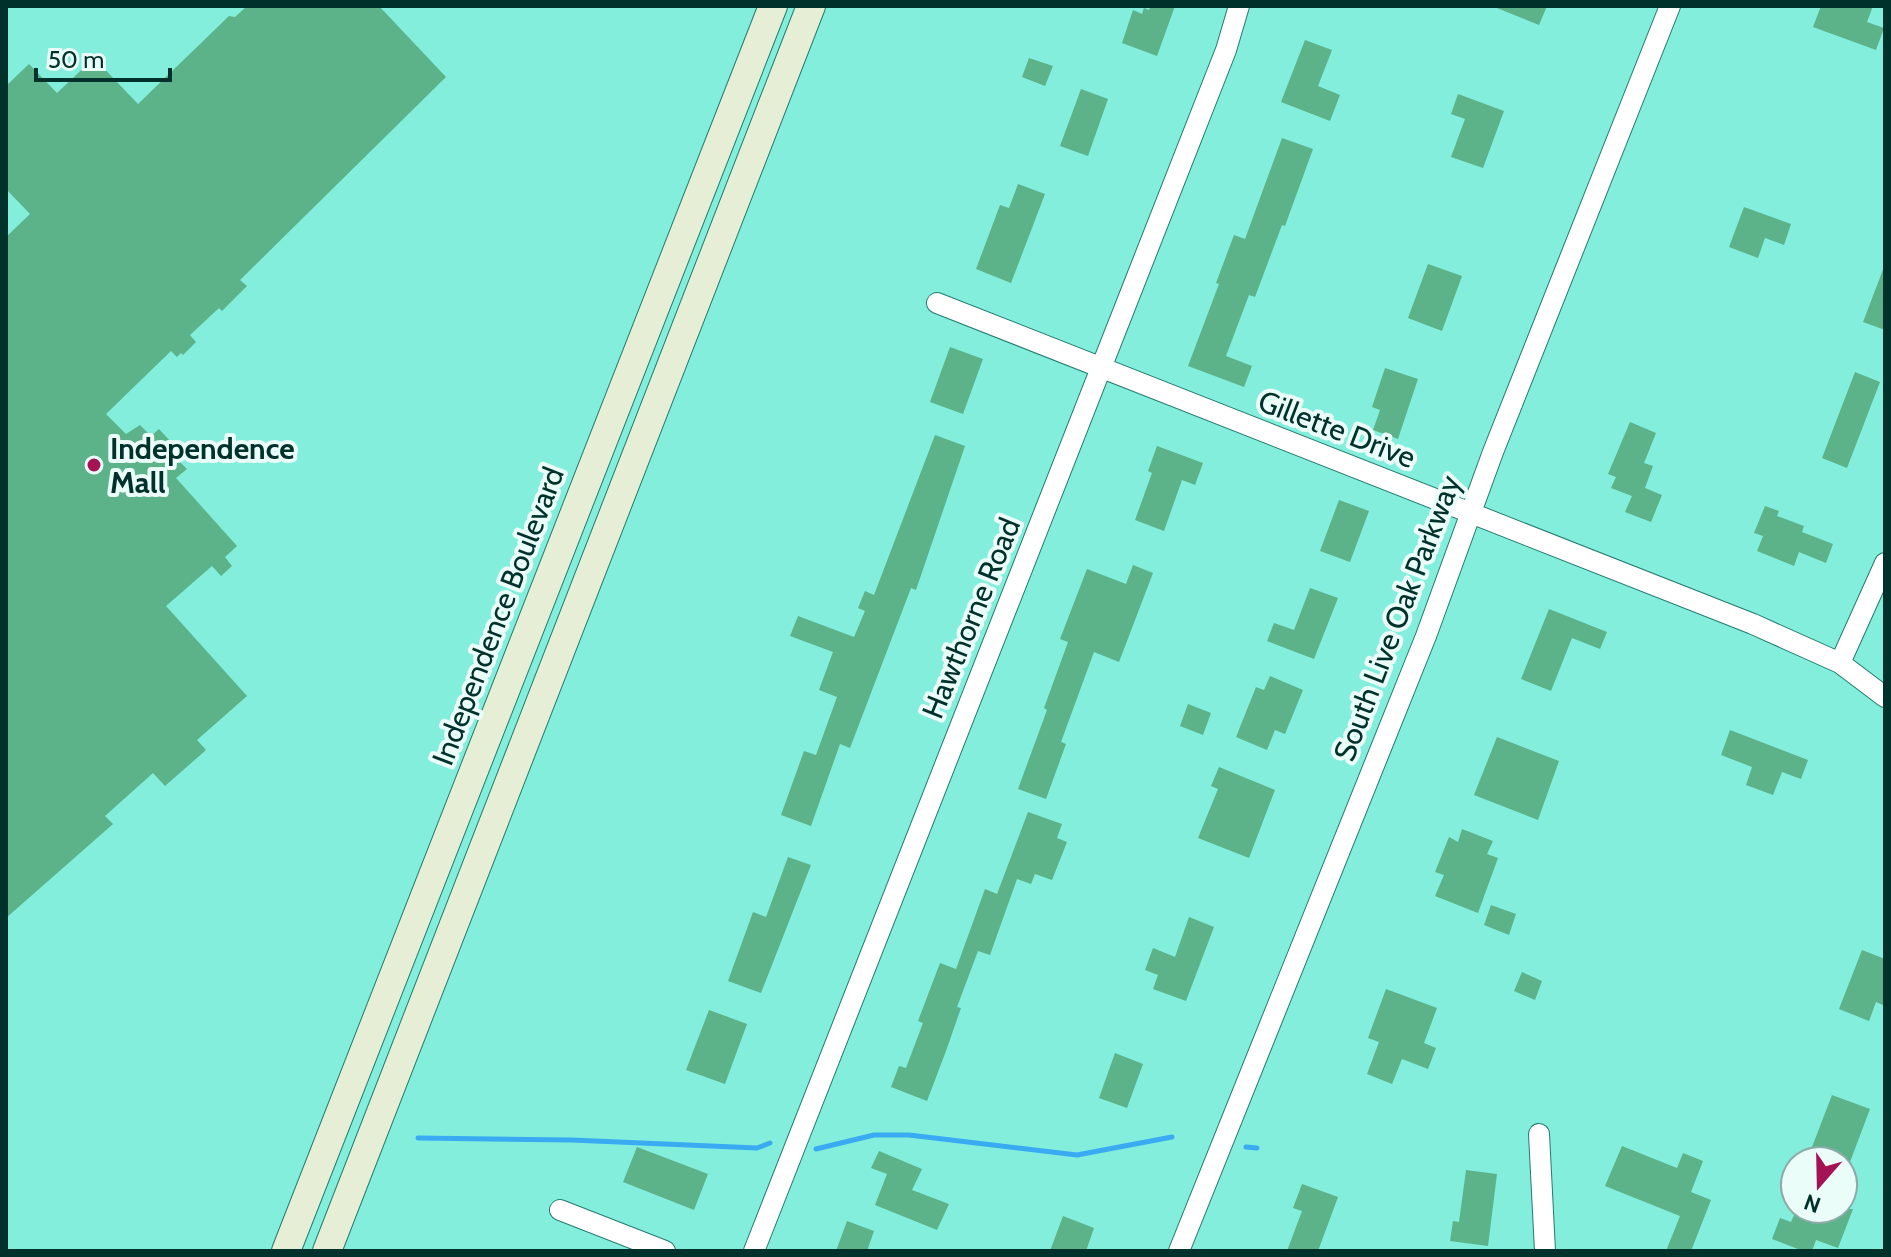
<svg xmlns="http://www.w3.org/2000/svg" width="1891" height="1257" font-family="Cabin,sans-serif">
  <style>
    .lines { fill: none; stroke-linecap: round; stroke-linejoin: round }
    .stream { stroke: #3aabf2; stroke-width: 5 }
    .building { fill: #5cb289 }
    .street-casing { stroke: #247b6e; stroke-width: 22 }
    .secondary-casing { stroke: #247b6e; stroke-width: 30 }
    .street { stroke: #fff; stroke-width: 20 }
    .secondary { stroke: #e7eed6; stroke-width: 28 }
    .poi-dot { fill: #a41354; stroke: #eafdf9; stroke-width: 3 }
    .labels { text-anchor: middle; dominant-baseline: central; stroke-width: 8; stroke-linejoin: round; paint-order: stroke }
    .street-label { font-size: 30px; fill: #00312b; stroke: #eafdf9 }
    .poi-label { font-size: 30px; font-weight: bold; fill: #00312b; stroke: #eafdf9; text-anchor: start }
  </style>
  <rect width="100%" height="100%" fill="#82eedb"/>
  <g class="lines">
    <path class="stream" d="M418 1138 572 1140 757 1148 770 1143
      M1246 1147 1257 1148
      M816 1149 874 1135H909L1077 1155 1172 1137"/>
  </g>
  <path class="building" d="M247 6H379L446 77 240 280 247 286 222 311 219 308 190 335 196 342 183 355 181 353 177 357 171 351 106 414 126 434 140 425 151 436 159 429 184 456 179 461 187 469 176 478 237 546 225 557 232 566 221 576 212 566 166 606 247 696 197 740 206 750 165 786 153 773 105 816 113 824 6 918V237L30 214 6 189V86L29 64 57 93 94 58 138 104 229 16 235 17Z
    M1151 6H1175L1157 56 1122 43 1133 10 1142 14 1144 8 1149 10Z
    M1492 6H1547L1539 25Z
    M1821 6H1873L1867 22 1884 28 1876 50 1813 27Z
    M1305 40 1332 50 1318 86 1340 95 1330 121 1281 102Z
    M1029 58 1053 66 1045 86 1022 77Z
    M1081 89 1108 99 1088 156 1060 146Z
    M1458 94 1504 111 1483 168 1451 157 1465 119 1451 114Z
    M1282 138 1313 149 1285 226 1282 225 1255 297 1249 295 1226 356 1252 366 1244 387 1188 366 1219 284 1216 283 1234 235 1245 239Z
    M1018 184 1045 194 1011 283 976 269 1000 205 1009 208Z
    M1744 207 1791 224 1784 245 1765 238 1758 258 1729 247Z
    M1428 264 1462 276 1442 331 1408 318Z
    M1884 267 1885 268V330L1863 322Z
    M950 347 983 359 963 414 930 402Z
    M1385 368 1418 379 1398 439 1373 430 1380 410 1372 407Z
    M1855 372 1880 382 1847 468 1822 458Z
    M1630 422 1656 433 1644 463 1653 466 1645 488 1662 495 1651 522 1625 512 1632 496 1611 488 1616 477 1608 474Z
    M935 435 965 446 916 590 911 588 850 748 840 744 811 826 781 815 804 751 816 755 837 697 819 690 833 652 790 636 798 616 854 637 865 611 858 608 865 591 874 595Z
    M1157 446 1203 463 1195 485 1182 480 1164 531 1135 520 1152 473 1148 471Z
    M1339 500 1369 511 1350 562 1320 551Z
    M1765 506 1779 511 1777 516 1804 526 1802 532 1833 544 1826 563 1799 552 1794 566 1757 551 1763 536 1754 533Z
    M1133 565 1153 573 1119 662 1094 652 1061 742 1066 744 1046 799 1018 789 1047 710 1044 708 1068 642 1060 639 1087 569 1126 584Z
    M1310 588 1338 598 1314 659 1267 641 1274 623 1294 630Z
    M1549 609 1607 632 1600 649 1572 638 1551 691 1521 679Z
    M1270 676 1303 690 1285 734 1275 730 1267 750 1236 737 1256 687 1264 690Z
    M1188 704 1211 713 1203 735 1180 726Z
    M1730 730 1808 760 1801 779 1782 772 1773 795 1746 785 1752 767 1721 755Z
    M1497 737 1559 761 1538 820 1474 795Z
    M1219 767 1275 790 1249 858 1198 838 1218 789 1211 786Z
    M1028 812 1062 824 1057 838 1067 842 1052 880 1035 874 1031 884 1017 879 990 955 978 951 957 1007 961 1008 946 1051 927 1101 891 1087 899 1066 906 1068 923 1023 918 1021 940 963 956 969 985 889 997 894Z
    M1462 829 1493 841 1487 854 1498 858 1478 913 1435 896 1444 875 1435 872 1449 837 1458 842Z
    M788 857 811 865 761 993 728 981 753 912 766 917Z
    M1491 905 1516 914 1509 935 1484 925Z
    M1189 917 1214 927 1186 1001 1153 989 1158 975 1145 970 1153 948 1175 957Z
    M1862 950 1885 959V1006L1876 1002 1869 1021 1839 1009Z
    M1522 972 1542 981 1535 1000 1514 991Z
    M1386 989 1437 1008 1424 1043 1436 1048 1428 1069 1402 1059 1392 1084 1367 1074 1379 1042 1368 1038Z
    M709 1010 747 1024 725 1084 686 1070Z
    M1115 1053 1143 1064 1127 1108 1099 1098Z
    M1832 1095 1870 1109 1850 1162 1812 1147Z
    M1622 1146 1677 1168 1683 1153 1703 1161 1691 1192 1711 1200 1691 1251H1666L1680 1216 1605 1186Z
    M637 1147 708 1174 694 1210 623 1182Z
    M879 1151 922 1169 912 1190 949 1204 937 1230 875 1205 887 1174 871 1168Z
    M1466 1170 1497 1174 1488 1246 1450 1241 1453 1221 1459 1222Z
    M1302 1184 1338 1197 1318 1251H1287L1302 1211 1293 1208Z
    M1810 1209H1853L1838 1248 1816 1240 1812 1251H1803L1772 1239 1780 1218 1791 1222 1795 1213 1807 1218Z
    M1063 1216 1094 1228 1086 1251H1050Z
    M847 1221 874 1231 867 1251H836Z"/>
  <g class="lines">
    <defs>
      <path id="street" d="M937 303 1753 624 1840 663 1885 697
        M1840 663 1885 563
        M1539 1134 1545 1251
        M560 1210 665 1251
        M754 1251 1226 50 1239 6
        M1179 1251 1426 636 1493 452 1670 6"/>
      <path id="secondary" d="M286 1251 773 6
        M327 1251 811 6"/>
    </defs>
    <use href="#street" class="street-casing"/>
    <use href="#secondary" class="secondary-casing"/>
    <use href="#street" class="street"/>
    <use href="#secondary" class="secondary"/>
  </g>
  <circle class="poi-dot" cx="94" cy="465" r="8"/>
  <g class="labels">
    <g class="street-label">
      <text transform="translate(1337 429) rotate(21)">Gillette Drive</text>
      <text transform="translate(498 616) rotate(-69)">Independence Boulevard</text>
      <text transform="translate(971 618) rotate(-68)">Hawthorne Road</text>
      <text transform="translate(1397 618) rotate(-69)">South Live Oak Parkway</text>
    </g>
    <g class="poi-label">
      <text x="110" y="448">Independence<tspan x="110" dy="34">Mall</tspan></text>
    </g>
  </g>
  <rect width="1891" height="1257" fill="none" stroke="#00312b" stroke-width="16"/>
  <g transform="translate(1819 1185) rotate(200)"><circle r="38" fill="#eafdf9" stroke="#8caba7" stroke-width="2"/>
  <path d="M0-6L14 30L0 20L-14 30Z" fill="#a41354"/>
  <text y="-12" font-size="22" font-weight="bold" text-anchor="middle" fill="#00312b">N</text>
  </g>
  <path d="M36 68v12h134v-12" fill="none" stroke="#00312b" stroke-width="4"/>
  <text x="48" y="68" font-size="24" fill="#00312b" stroke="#eafdf9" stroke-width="6" paint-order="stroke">50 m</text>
</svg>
